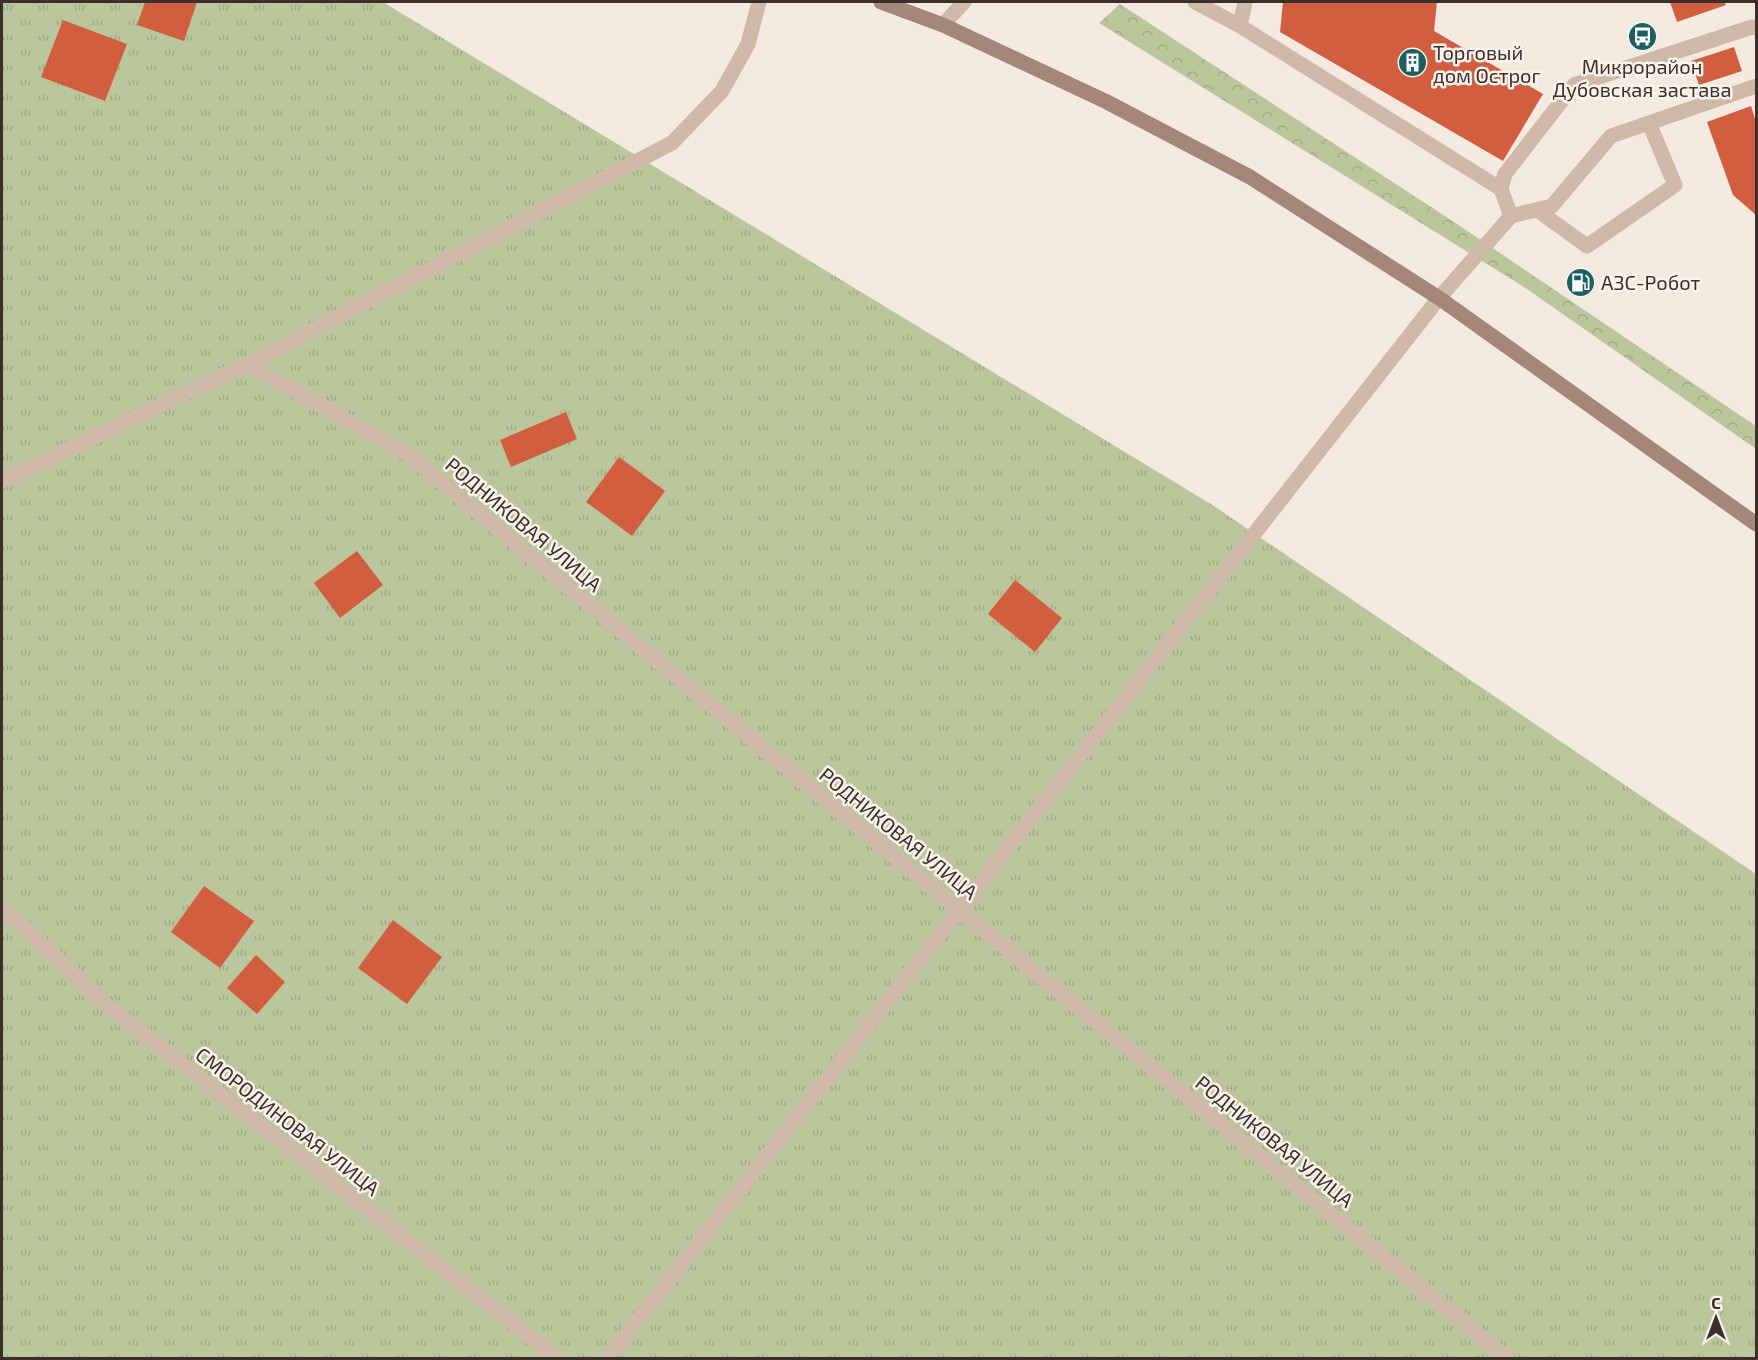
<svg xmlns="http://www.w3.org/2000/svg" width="1758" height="1360" font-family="'Exo 2',sans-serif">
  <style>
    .grass { fill: url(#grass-tufts) }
    .forest { fill: url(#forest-crowns) }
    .building { fill: #d25e40 }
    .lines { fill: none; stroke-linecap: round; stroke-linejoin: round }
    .lane { stroke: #cfb9a9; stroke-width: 15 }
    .street { stroke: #cfb9a9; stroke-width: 15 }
    .secondary { stroke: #a48779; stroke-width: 15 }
    .labels { text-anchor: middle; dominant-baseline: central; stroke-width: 5; stroke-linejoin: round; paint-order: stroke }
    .poi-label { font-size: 20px; fill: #3c2e29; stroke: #fcf4ec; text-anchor: start }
    .street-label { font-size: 20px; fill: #3c2e29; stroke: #fcf4ec }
  </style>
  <defs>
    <pattern id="grass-tufts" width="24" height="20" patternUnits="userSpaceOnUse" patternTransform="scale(1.5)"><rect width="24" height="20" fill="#bac79c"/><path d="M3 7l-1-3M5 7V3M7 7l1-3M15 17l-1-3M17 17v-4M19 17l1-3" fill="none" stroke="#a1ab86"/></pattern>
    <pattern id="forest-crowns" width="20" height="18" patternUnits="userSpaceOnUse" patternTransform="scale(1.5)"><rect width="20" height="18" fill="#bac79c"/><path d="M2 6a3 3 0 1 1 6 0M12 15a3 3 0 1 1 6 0" fill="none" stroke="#a1ab86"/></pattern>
  </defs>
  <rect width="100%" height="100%" fill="#f5eadf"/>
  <path class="grass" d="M2 2H383L1214 506 1756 874V1358H2Z"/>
  <path class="forest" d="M1120 4 1454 222 1756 426V449L1524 287 1099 23Z"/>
  <path class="building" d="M145 2H197L184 41 137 25Z
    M1283 2H1437L1434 31 1543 94 1503 161 1280 32Z
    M1670 2H1724L1726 5 1677 22Z
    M63 20 127 44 105 101 41 77Z
    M1734 47 1742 71 1699 85 1691 61Z
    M1751 106 1756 122V215L1733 195 1707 122Z
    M566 412 577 439 511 467 500 440Z
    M619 457 665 491 632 536 586 502Z
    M357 551 383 585 340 618 314 583Z
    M1015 580 1062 618 1035 652 988 614Z
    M204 886 254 921 220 968 171 932Z
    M393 920 442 957 407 1004 358 968Z
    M256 955 285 982 257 1014 227 988Z"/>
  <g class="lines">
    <path class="lane" d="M1195 2 1240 26 1501 189
      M1240 26 1245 2
      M1537 210 1587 246 1675 185 1649 123"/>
    <path class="street" d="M943 25 964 2
      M1511 216 1501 189 1505 174 1574 85 1752 27 1756 28
      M247 364 407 454 959 910 1507 1358
      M2 481 247 364 672 143 722 91 748 44 759 2
      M2 907 108 1006 557 1358
      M608 1358 1439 298 1511 216 1552 206 1611 136 1756 86"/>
    <path class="secondary" d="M881 2 943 25 1105 101 1250 177 1439 298 1756 524"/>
  </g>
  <defs>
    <symbol id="bus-disc" viewBox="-11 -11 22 22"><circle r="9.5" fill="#1a6062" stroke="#fcf4ec"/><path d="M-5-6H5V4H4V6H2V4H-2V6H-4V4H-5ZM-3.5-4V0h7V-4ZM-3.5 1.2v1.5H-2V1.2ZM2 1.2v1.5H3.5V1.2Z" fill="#fff"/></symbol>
    <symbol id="building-disc" viewBox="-11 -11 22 22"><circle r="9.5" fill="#1a6062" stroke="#fcf4ec"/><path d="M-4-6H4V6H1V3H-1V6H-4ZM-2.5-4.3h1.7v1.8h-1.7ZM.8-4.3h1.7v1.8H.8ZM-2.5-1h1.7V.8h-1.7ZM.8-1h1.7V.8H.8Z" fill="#fff"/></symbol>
    <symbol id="fuel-disc" viewBox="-11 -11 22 22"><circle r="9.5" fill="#1a6062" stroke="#fcf4ec"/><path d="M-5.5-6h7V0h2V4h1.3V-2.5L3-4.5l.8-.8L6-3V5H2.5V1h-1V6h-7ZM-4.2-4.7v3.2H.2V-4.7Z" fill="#fff"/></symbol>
  </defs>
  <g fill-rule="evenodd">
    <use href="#bus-disc" x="1626" y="20" width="33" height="33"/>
    <use href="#building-disc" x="1396" y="46" width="33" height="33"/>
    <use href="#fuel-disc" x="1564" y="266" width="33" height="33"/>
  </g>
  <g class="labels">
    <g class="poi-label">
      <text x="1433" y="52">Торговый<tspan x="1433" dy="23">дом Острог</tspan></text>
      <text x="1642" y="66" text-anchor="middle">Микрорайон<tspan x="1642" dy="23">Дубовская застава</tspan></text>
      <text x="1601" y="282">АЗС-Робот</text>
    </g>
    <g class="street-label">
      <text transform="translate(524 524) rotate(40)">РОДНИКОВАЯ УЛИЦА</text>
      <text transform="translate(899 833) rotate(39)">РОДНИКОВАЯ УЛИЦА</text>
      <text transform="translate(288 1121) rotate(38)">СМОРОДИНОВАЯ УЛИЦА</text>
      <text transform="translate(1275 1141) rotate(39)">РОДНИКОВАЯ УЛИЦА</text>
    </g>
  </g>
  <rect width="1758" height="1360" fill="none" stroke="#3c2e29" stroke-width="6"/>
  <g transform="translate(1716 1318)" stroke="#fcf4ec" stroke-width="4.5" paint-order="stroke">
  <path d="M0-4.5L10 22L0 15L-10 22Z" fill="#3c2e29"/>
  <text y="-9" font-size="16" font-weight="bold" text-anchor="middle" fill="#3c2e29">С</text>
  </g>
</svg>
